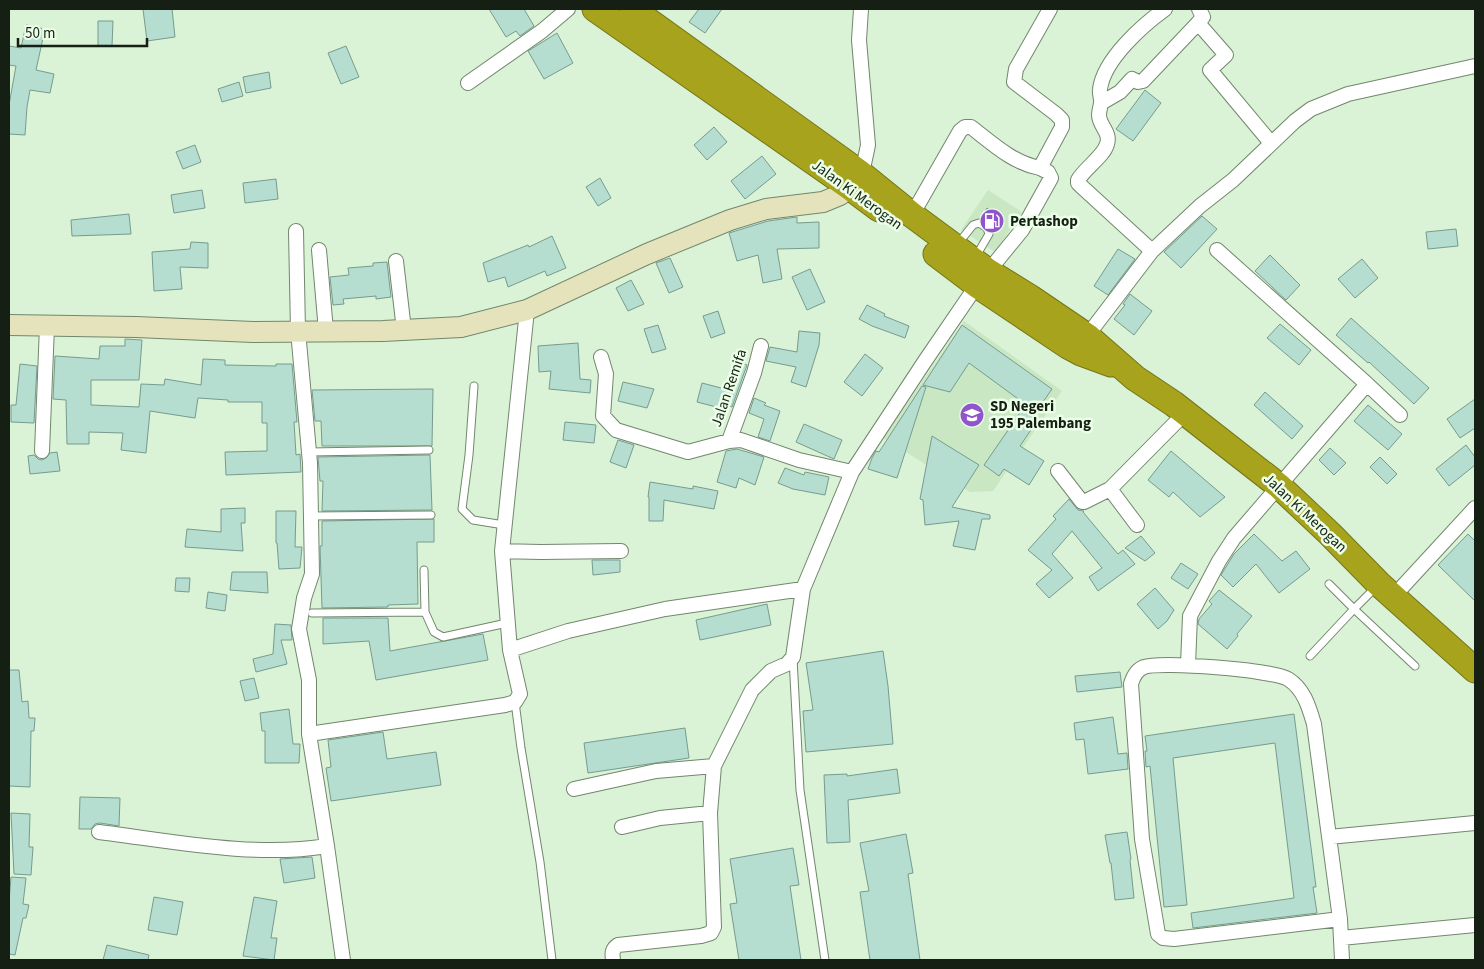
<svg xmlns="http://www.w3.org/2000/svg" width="1484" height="969" font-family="'Source Sans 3',sans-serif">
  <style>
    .built { fill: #cae7c4 }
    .building { fill: #b5ddd0; stroke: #769c8f }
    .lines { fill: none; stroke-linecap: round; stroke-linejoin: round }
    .lane-casing { stroke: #72876d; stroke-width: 9 }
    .street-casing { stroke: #72876d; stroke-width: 16 }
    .secondary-casing { stroke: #72876d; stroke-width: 22 }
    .highway-casing { stroke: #757519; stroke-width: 27 }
    .lane { stroke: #fff; stroke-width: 7 }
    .street { stroke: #fff; stroke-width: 14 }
    .secondary { stroke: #e5e3bb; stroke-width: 20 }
    .highway { stroke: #a8a31c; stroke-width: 25 }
    .labels { text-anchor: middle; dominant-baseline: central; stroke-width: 5; stroke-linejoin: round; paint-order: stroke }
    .street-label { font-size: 15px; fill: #161f14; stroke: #ebfee7 }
    .poi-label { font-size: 15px; font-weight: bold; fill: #161f14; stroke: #ebfee7; text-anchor: start }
  </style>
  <rect width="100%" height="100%" fill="#daf2d5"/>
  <path class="built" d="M988 190 1022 212 995 252 961 230Z
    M964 321 1062 391 993 491 970 492 883 438Z"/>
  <path class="building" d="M143 9H172L175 37 147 41Z
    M489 9H524L534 26 520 36 516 31 506 37Z
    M699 9H722L705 33 689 22Z
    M98 21H113L112 46H98Z
    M26 25 45 29 36 70 54 74 50 93 30 90 27 107 25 135 9 134V105L16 66 9 65V46L21 48Z
    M557 33 573 63 544 79 528 51Z
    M346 46 359 77 341 84 328 53Z
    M269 72 271 88 246 93 243 77Z
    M239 82 243 96 222 102 218 89Z
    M1145 90 1161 103 1133 141 1116 129Z
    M714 127 727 142 707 160 694 145Z
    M195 145 201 162 183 169 176 152Z
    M762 156 776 174 745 199 731 181Z
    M600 178 611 198 598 206 586 187Z
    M276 179 278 199 245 203 243 183Z
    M202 190 205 208 174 213 171 195Z
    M987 208 999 216 992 226 981 218Z
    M129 214 131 234 72 236 71 220Z
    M1202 216 1217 229 1181 268 1164 252Z
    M797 217V223L819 222V248L777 249 782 279 763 283 758 255 737 261 729 233 768 221Z
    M1456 229 1458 246 1428 249 1426 232Z
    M552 236 566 268 547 276 545 271 508 287 505 277 488 282 483 263 528 245 529 247Z
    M191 242 208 243V268L180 267 182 289 154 291 152 252 190 249Z
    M1118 249 1135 259 1108 295 1094 286Z
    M1270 255 1300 285 1286 300 1255 271Z
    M670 258 683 287 669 293 656 263Z
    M1362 259 1378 278 1355 298 1338 279Z
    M387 262 391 297 376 299V296L343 299 344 304 333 305 330 277 349 275 348 268 373 266V263Z
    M810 269 825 302 807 310 792 277Z
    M631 280 644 304 628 311 616 288Z
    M1130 294 1152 311 1134 335 1114 319 1125 305 1123 304Z
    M867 305 885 314 884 316 909 326 905 338 872 326 859 319Z
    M718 311 725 333 711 338 703 316Z
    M1351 318 1429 388 1414 404 1369 362 1368 363 1336 335Z
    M1280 324 1311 350 1299 365 1267 338Z
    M658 325 666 349 652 353 644 329Z
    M962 325 1052 389 1036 412 969 363 950 392 923 385Z
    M799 331 820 333 819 345 806 387 791 382 796 367 766 361 770 347 797 352Z
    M125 339 142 340 139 380H91V405L139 407 141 384 164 385 165 379 201 385 203 359 225 360V365L276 366V364H292L297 422H294L296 455 300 454 301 472 226 475 225 452 267 451V423H262V402H228V400L198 398 195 418 150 411 146 453 121 450 123 433 89 432V444H67L66 400 53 399 55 356 99 359 100 346H125Z
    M578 343 580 379 591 380 590 393 549 389 551 371 539 372 538 346Z
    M865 354 883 368 862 396 844 382Z
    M739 362 747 365 732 407 721 403 720 408 697 402 702 383 729 390Z
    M20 364 37 366 34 423 11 422V405H16Z
    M623 382 654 389 647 408 618 401Z
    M922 386 926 387 897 478 868 469 872 458 876 451 879 452Z
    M433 389 432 446H322L321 421H315L312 390Z
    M1265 392 1303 426 1292 439 1254 405Z
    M754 398 766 403 764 405 780 411 770 441 758 437 764 419 749 413Z
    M1475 399V428L1460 438 1447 419Z
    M1368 405 1402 434 1388 450 1354 421Z
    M1022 410 1037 421 1020 446 1044 461 1029 485 1004 469 999 476 984 465Z
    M565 422 596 425 594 443 563 440Z
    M804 424 842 440 834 459 796 442Z
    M932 436 979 465 952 507 990 515V519H982L975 550 953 546 959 521 925 525 923 500 920 499Z
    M618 440 634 445 626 468 610 462Z
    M1466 445 1475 457V465L1449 486 1436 469Z
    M1330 448 1346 463 1334 475 1319 460Z
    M737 449 764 457 755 485 739 478 736 488 717 482 726 451Z
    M1171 451 1225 497 1200 517 1173 492 1169 497 1148 480Z
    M57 452 60 471 30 474 28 456 34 455 38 459 42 460 46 458 50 453Z
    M430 455 432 510 322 511 323 481H320L318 457Z
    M1380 457 1397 474 1387 484 1370 467Z
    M785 468 804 475 805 472 829 477 825 495 793 489 778 483Z
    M650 482 693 489V486L718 491 714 509 664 500 663 521H649V497H648Z
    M1069 499 1078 510 1084 511 1083 512 1118 554 1123 550 1135 564 1098 591 1089 577 1102 568 1072 531 1052 554 1073 578 1049 598 1036 584 1052 570 1028 550 1056 519 1053 516Z
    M245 508V523H241L243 551 185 547 187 529 221 532V509Z
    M276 511H296L295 547H302L300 568 279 569 277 543H276Z
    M434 519V542H417L418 604 388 605V607L322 608 320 546H322V521Z
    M1254 534 1282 561 1296 551 1310 569 1279 593 1256 564 1233 587 1221 575 1234 554Z
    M1468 534 1475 541V601L1438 565Z
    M1141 536 1155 553 1145 561 1125 548Z
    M592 560H620V572L593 575Z
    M1181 563 1198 574 1188 589 1171 578Z
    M232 572H267L268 593 230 590Z
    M176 578H190L189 592 175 591Z
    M1155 588 1174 610 1167 621 1158 629 1137 604Z
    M1219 590 1252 616 1237 634 1238 636 1227 649 1198 624 1199 619 1212 604 1209 601Z
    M208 592 227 595 225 611 206 608Z
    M767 604 771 625 700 640 696 620Z
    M388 618 390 651 483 634 488 660 376 680 369 641 323 644V618Z
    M275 624 291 625 292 640H281L287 664 256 672 253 659 273 654Z
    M883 651 888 686 893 744 806 752 803 711 813 710 806 663Z
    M9 670H19L22 702 28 701 29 718H35L34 731H31L30 787 9 786Z
    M1120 672 1122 687 1077 692 1075 676Z
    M254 678 259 698 245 701 240 681Z
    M289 709 293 744H300L299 763H265V731H262L260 713Z
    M1294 714 1316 887H1313L1317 913 1193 928 1191 913 1294 898 1275 743 1173 758 1187 905 1164 907 1150 766 1146 767 1145 751H1147L1145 736Z
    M1113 717 1118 754 1127 753 1128 769 1088 774 1084 739 1076 740 1074 723Z
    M685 728 689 758 588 773 584 743Z
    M383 732 387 759 436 752 441 785 331 801 326 768 331 767 328 740Z
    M897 769 900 793 848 800 850 842 827 843 824 775 847 774V776Z
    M80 797 120 798 119 826 100 823 95 824 91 829H79Z
    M11 813 30 814 29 847H33L31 875 14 874Z
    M1127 832 1131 859 1130 860 1134 898 1115 900 1111 863H1110L1105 835Z
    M906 834 913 873 908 874 920 960H870L860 892 869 891 860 843Z
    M793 848 799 885 790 886 801 960H739L730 904 737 903 730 859Z
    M312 857 315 878 284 883 280 859Z
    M11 877 26 878 23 904 29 905 26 918H23L15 955 9 954V902Z
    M154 897 183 902 177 935 148 930Z
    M254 897 277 901 271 938H277L274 960 243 956Z
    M107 945 149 955 148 960H103Z"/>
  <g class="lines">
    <defs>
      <path id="lane" d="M957 245 973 225 979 223 987 228 989 234 975 258
        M474 386 469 455 462 509 473 520 504 525
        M309 452 429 450
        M310 516 431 515
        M424 570 425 612
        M1375 588 1354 609 1415 666
        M312 613 425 612 434 632 443 637 507 623
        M1310 656 1354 609 1329 584
        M793 658 800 790 825 960
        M515 702 521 748 540 862 552 960"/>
      <path id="street" d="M1199 9 1203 17 1198 23 1226 55 1210 70 1271 143
        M468 83 542 31 568 9
        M1101 103 1120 92 1132 79 1138 82 1143 81 1198 23
        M860 173 864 164 868 145 859 40 861 9
        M912 215 960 131 965 127H971C993 144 1013 163 1040 168
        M319 250 326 331
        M1152 251 1200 206 1233 180 1295 121 1311 109 1348 94 1475 66
        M396 261 404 330
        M1087 336 1152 251 1081 186 1078 183V180C1085 168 1104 156 1107 144 1111 132 1099 126 1099 115 1099 111 1100 108 1101 104 1102 99 1099 94 1100 89 1104 59 1143 25 1165 9
        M601 357 606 374 603 416 616 430 688 452 729 441 741 440 799 460 852 472
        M1367 384 1400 415
        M729 441 754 373 761 346
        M42 451 47 326
        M1058 471 1082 502H1084L1110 489 1185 413
        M1110 489 1137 525
        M502 551 541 552 621 551
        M1393 597 1475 508
        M510 650 568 631 665 609 803 589
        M1188 665 1190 616 1219 561 1234 538 1367 384 1217 250
        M309 734 505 705 515 702 520 694 510 650 502 551 527 310
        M574 789 656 771 714 766
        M622 827 660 818 710 813
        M99 832C171 841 255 858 327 846L309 734V680L299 629 304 598 312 574 310 463 298 331 296 231
        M1329 837 1475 823
        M327 846 343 960
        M1340 919 1174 939 1163 938 1158 934 1142 839 1131 684C1133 677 1136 670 1144 667 1161 661 1273 670 1288 679 1304 689 1309 707 1314 724L1340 919 1342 960
        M1341 938 1475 925
        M613 960C612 953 612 949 618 945L701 936 711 933 714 927 710 813 714 766 752 690 771 671 787 664 793 657 803 589 852 472 925 361 977 285 1022 230 1051 178 1048 172 1040 168 1062 127V120L1056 114 1014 82 1016 69 1050 9"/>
      <path id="secondary" d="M9 325 136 327 253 332 383 331 461 327 527 310 647 254 730 220 766 209 823 202 840 195 848 186"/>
      <path id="highway" d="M595 9 848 186 879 209
        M632 9 860 173 912 215 989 272 1031 298 1087 336 1135 378 1174 404 1279 486 1330 534 1379 584 1475 670
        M936 254 977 285 1068 346 1081 353 1111 364"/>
    </defs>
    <use href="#lane" class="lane-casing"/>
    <use href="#street" class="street-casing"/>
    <use href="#secondary" class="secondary-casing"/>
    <use href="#highway" class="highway-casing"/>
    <use href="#lane" class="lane"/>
    <use href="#street" class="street"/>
    <use href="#secondary" class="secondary"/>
    <use href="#highway" class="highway"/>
  </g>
  <defs>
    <symbol id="fuel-disc" viewBox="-11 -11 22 22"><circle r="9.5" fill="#9055cc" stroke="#ebfee7"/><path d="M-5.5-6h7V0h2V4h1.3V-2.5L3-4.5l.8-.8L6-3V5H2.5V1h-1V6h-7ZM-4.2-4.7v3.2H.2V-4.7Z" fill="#fff"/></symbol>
    <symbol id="school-disc" viewBox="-11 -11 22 22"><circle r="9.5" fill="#9055cc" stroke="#ebfee7"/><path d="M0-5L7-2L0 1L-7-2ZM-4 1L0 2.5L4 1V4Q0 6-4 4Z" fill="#fff"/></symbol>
  </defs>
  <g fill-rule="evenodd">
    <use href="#fuel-disc" x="978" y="207" width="28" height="28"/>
    <use href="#school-disc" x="958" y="401" width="28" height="28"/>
  </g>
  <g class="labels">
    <g class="street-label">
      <text transform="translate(857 195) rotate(36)">Jalan Ki Merogan</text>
      <text transform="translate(729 388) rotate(-71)">Jalan Remifa</text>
      <text transform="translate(1305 513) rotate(43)">Jalan Ki Merogan</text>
    </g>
    <g class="poi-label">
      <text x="1010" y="221">Pertashop</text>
      <text x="990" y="406">SD Negeri<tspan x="990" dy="17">195 Palembang</tspan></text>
    </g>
  </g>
  <rect width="1484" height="969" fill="none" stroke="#161f14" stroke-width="20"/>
  <path d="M18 38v8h129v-8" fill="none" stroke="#161f14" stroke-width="2.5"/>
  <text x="25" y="38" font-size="15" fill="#161f14" stroke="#ebfee7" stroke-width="4" paint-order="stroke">50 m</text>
</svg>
